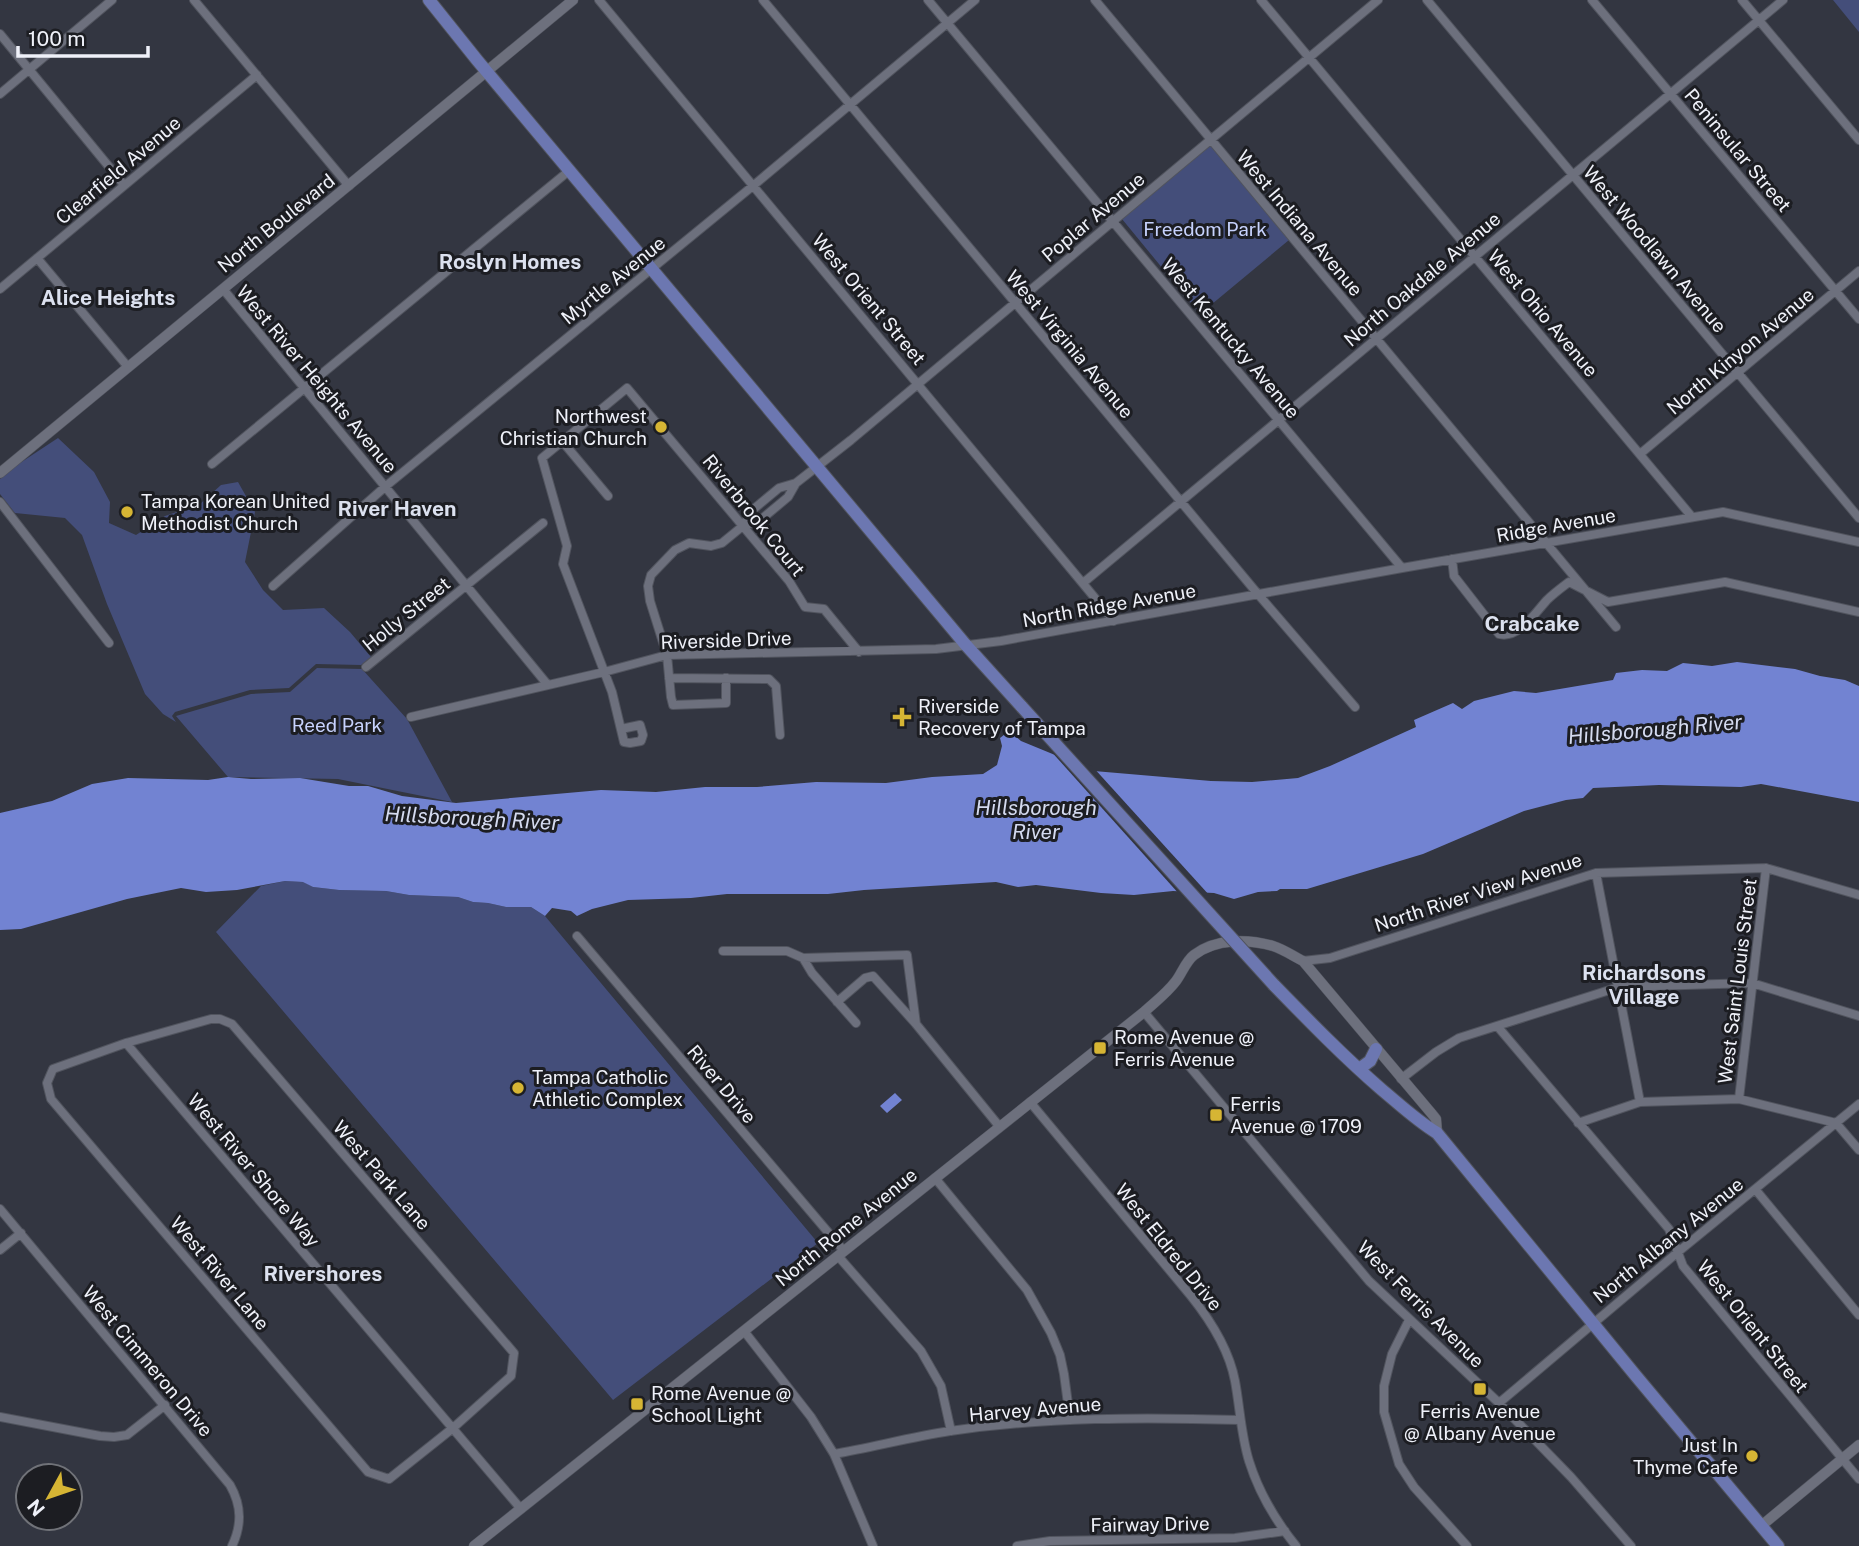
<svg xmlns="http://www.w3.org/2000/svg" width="1859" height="1546" font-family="'Public Sans',sans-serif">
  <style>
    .green { fill: #444e7a }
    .water { fill: #7283d2 }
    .pier { fill: #333641 }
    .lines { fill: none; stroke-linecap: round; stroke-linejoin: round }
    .minor-casing { stroke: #51545e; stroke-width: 10 }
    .tertiary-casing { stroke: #51545e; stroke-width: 11 }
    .primary-casing { stroke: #51545e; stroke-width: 14 }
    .minor { stroke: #6d707d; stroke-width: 8 }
    .tertiary { stroke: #6d707d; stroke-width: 10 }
    .primary { stroke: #6c77b1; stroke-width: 12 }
    .primary-bridge-casing { stroke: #51545e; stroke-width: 14; stroke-linecap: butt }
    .primary-bridge { stroke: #6c77b1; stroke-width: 12 }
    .poi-dot { fill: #d6b534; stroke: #1c1d22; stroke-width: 2.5 }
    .labels { text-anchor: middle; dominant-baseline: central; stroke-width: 6; stroke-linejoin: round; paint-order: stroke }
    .street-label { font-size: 19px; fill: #eff1f9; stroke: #1c1d22 }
    .park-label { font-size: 19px; fill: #c7d2fd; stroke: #1c1d22 }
    .poi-label { font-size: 19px; fill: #eff1f9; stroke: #1c1d22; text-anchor: start }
    .neighbourhood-label { font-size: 21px; font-weight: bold; fill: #dce1ef; stroke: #1c1d22 }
    .water-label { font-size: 21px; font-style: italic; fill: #d4daef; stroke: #1c1d22 }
  </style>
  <rect width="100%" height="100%" fill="#333641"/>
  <path class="green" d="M1833 0H1859V32Z
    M1210 145 1289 240 1200 314 1122 219Z
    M58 438 94 472 110 502 109 523 136 535 165 516 200 504 221 485 238 482 255 512 245 562 263 590 283 610 324 608 350 632 371 657 361 665 316 664 289 688 250 690 175 712 172 716 176 722 163 714 145 694 107 604 82 535 65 518 15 513 0 494V479L20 463Z
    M317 668 362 669 407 719 452 802 338 779 228 777 176 716 251 694 290 692Z
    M285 881 304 882 313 887 339 890 386 891 409 895 458 897 473 902 488 903 506 907H531L545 916 818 1243 613 1400 216 932 261 886Z"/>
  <path class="water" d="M1737 662 1795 669 1820 676 1845 680 1859 686V802L1761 784 1741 787 1659 785 1593 788 1583 798 1566 800 1524 811 1423 854 1307 889H1280L1277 891 1258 892 1234 899 1214 893 1173 891 1134 895 1101 893 1036 885 1018 887 996 882 864 890 828 894H727L691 898 628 900 592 909 577 916 571 911 552 908 545 916 531 907H506L488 903 473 902 458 897 409 895 386 891 339 890 313 887 303 882 285 881 237 890 206 892 181 888 127 899 21 929 0 930V813L52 801 92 784 128 778 208 780 228 777 251 779 300 778 349 786H368L402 796 456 803 601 790 656 792 705 787H757L816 782 886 783 932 777 983 774 997 765 1002 746 1000 738 1009 731 1021 741 1094 771 1211 781 1252 782 1298 778 1330 766 1416 727 1414 720 1453 703 1462 709 1474 701 1514 691 1536 693 1613 680 1616 673 1642 670 1667 671 1683 663 1712 666Z
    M895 1093 902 1100 887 1113 880 1106Z"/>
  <path class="pier" d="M1049 749 1092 766 1210 896 1180 895Z"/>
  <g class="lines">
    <defs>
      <path id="minor" d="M194 0 349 186
        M599 0 1114 621
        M763 0 1257 593 1355 707
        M928 0 1402 568
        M1095 0 1616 627
        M1261 0 1692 517
        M1427 0 1859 518
        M1592 0 1859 319
        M1742 0 1859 140
        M0 34 124 185
        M0 94 112 0
        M37 258 128 367
        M0 289 257 75
        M223 289 547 684
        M562 441 608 496
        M1640 454 1859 271
        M212 464 570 170
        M0 502 109 643
        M744 525 750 512 779 488 796 483 851 440 1378 0
        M1452 559 1454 576 1499 634C1519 639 1535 613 1547 600 1553 594 1561 588 1569 582L1608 602 1725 582 1859 612
        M1083 583 1783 0
        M273 586 386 486 754 185 975 0
        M366 667 543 523
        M669 678 769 679 776 686 780 735
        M726 678V703L673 705 671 697 667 655 650 601 648 586 651 575 675 550 689 543 711 546 722 543 744 525 758 522 788 497 796 483
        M411 717 604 672 667 655 936 649 1001 641 1402 568 1723 512 1859 542
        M621 729 640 725 643 735 641 741 630 743 624 742 612 692 563 564 567 546 542 458 627 388 789 581 805 607 824 609 859 652
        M1596 873 1640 1102
        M577 936 844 1251
        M723 951H787L803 958 907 955 916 1024 999 1126
        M803 958 812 973 856 1023
        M1303 961 1330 958 1596 873 1766 868 1859 895
        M837 1002 865 978 873 976 916 1024
        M1144 1012 1369 1281 1499 1403 1571 1477 1631 1546
        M211 1019H220L232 1024 514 1353 511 1376 453 1428 389 1479 368 1472 51 1099 47 1083 53 1069 126 1043Z
        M1498 1027 1669 1229 1683 1266 1859 1479
        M126 1043 521 1509
        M1401 1079 1436 1052 1459 1038 1619 987 1752 983 1859 1016
        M1739 1099 1766 868
        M1030 1102 1191 1296C1211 1321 1229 1349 1235 1381 1240 1408 1241 1435 1249 1461 1259 1493 1275 1520 1296 1546
        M1578 1123 1640 1102 1739 1099 1836 1123 1859 1150
        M935 1178 1027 1290 1051 1333 1060 1355 1064 1374 1070 1419
        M1755 1189 1859 1315
        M0 1209 230 1485C242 1506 242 1525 232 1546
        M0 1250 21 1233
        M838 1256 921 1351 941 1386 951 1431
        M1409 1320 1392 1354 1384 1386V1412L1399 1464 1414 1487 1467 1546
        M744 1331 811 1417 834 1454 873 1546
        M1499 1403 1678 1252 1859 1104
        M0 1417 100 1436 114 1437 127 1435 165 1405
        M834 1454C873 1447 912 1437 950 1431 1047 1417 1144 1417 1240 1420
        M1017 1546 1050 1541 1235 1538 1285 1531"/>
      <path id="tertiary" d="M0 473 573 0
        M1761 1526 1859 1445
        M474 1546 1144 1012C1155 1002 1167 993 1176 981 1182 973 1186 961 1194 955 1216 938 1249 939 1273 946 1283 949 1293 956 1303 961L1432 1114 1436 1119 1437 1133"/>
      <path id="primary" d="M429 0 477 60 965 644 1022 707
        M1274 985C1309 1021 1343 1056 1381 1089 1399 1104 1417 1121 1437 1133L1636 1376 1778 1546
        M1359 1069 1370 1061 1376 1049"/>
    </defs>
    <use href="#minor" class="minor-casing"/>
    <use href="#tertiary" class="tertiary-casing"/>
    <use href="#primary" class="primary-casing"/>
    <use href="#minor" class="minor"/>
    <use href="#tertiary" class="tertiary"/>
    <use href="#primary" class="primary"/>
    <defs>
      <path id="primary-bridge" d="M1022 707 1274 985"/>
    </defs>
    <use href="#primary-bridge" class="primary-bridge-casing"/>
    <use href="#primary-bridge" class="primary-bridge"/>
  </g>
  <g class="poi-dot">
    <circle cx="661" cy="427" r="7"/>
    <circle cx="127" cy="512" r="7"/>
    <path d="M898.5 706.5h7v7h7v7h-7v7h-7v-7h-7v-7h7z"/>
    <rect x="1093" y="1041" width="14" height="14" rx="3.5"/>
    <circle cx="518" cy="1088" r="7"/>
    <rect x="1209" y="1108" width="14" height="14" rx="3.5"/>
    <rect x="1473" y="1382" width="14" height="14" rx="3.5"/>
    <rect x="630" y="1397" width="14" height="14" rx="3.5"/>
    <circle cx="1752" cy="1456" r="7"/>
  </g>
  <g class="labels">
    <g class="street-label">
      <text transform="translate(1738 150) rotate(50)">Peninsular Street</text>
      <text transform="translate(118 170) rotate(-40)">Clearfield Avenue</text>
      <text transform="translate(1093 217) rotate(-40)">Poplar Avenue</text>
      <text transform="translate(276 223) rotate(-39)">North Boulevard</text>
      <text transform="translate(1300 223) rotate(50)">West Indiana Avenue</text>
      <text transform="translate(1655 249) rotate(50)">West Woodlawn Avenue</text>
      <text transform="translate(1422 279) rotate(-40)">North Oakdale Avenue</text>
      <text transform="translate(613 280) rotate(-39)">Myrtle Avenue</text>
      <text transform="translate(869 299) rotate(50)">West Orient Street</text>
      <text transform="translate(1543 313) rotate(50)">West Ohio Avenue</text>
      <text transform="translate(1231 338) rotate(50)">West Kentucky Avenue</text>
      <text transform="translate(1070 344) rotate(50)">West Virginia Avenue</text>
      <text transform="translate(1740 351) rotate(-40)">North Kinyon Avenue</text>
      <text transform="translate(317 379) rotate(50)">West River Heights Avenue</text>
      <text transform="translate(754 515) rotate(51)">Riverbrook Court</text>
      <text transform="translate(1556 525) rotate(-10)">Ridge Avenue</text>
      <text transform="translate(1109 605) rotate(-10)">North Ridge Avenue</text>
      <text transform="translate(406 614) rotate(-39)">Holly Street</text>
      <text transform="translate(726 640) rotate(-2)">Riverside Drive</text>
      <text transform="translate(1478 892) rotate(-18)">North River View Avenue</text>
      <text transform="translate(1737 981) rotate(-83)">West Saint Louis Street</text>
      <text transform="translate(722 1084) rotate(50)">River Drive</text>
      <text transform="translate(254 1170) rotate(50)">West River Shore Way</text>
      <text transform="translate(382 1175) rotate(49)">West Park Lane</text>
      <text transform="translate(846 1227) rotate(-39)">North Rome Avenue</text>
      <text transform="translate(1668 1240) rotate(-39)">North Albany Avenue</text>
      <text transform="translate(1169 1247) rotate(51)">West Eldred Drive</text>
      <text transform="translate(220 1273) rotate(50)">West River Lane</text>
      <text transform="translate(1421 1304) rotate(45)">West Ferris Avenue</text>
      <text transform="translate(1753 1326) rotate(51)">West Orient Street</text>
      <text transform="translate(148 1361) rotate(50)">West Cimmeron Drive</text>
      <text transform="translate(1035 1409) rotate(-5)">Harvey Avenue</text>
      <text transform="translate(1150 1524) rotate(-1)">Fairway Drive</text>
    </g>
    <g class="park-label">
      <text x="1205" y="229">Freedom Park</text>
      <text x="337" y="725">Reed Park</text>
    </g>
    <g class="poi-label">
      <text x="647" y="416" text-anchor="end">Northwest<tspan x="647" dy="22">Christian Church</tspan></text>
      <text x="141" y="501">Tampa Korean United<tspan x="141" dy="22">Methodist Church</tspan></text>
      <text x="918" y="706">Riverside<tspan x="918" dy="22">Recovery of Tampa</tspan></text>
      <text x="1114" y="1037">Rome Avenue @<tspan x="1114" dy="22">Ferris Avenue</tspan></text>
      <text x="532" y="1077">Tampa Catholic<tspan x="532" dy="22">Athletic Complex</tspan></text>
      <text x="1230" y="1104">Ferris<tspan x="1230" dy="22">Avenue @ 1709</tspan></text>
      <text x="651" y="1393">Rome Avenue @<tspan x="651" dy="22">School Light</tspan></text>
      <text x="1480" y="1411" text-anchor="middle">Ferris Avenue<tspan x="1480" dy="22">@ Albany Avenue</tspan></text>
      <text x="1738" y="1445" text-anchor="end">Just In<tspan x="1738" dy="22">Thyme Cafe</tspan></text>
    </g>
    <g class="neighbourhood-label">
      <text x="510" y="261">Roslyn Homes</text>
      <text x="108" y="297">Alice Heights</text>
      <text x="397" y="508">River Haven</text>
      <text x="1532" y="623">Crabcake</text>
      <text x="1644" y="972">Richardsons<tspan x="1644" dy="24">Village</tspan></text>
      <text x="323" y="1273">Rivershores</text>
    </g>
    <g class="water-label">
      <text transform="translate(1655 729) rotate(-5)">Hillsborough River</text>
      <text x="1036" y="807">Hillsborough<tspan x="1036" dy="24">River</tspan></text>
      <text transform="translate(472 818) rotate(3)">Hillsborough River</text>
    </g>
  </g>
  <g transform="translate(49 1497) rotate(230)"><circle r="33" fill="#1c1d22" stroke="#707278" stroke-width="2"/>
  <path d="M0-5L12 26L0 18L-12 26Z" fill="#d6b534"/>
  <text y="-10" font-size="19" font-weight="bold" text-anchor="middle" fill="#eff1f9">N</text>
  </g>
  <path d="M18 46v10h130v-10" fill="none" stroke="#eff1f9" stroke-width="3.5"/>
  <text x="28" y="46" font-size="21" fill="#eff1f9" stroke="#1c1d22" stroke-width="5" paint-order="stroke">100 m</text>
</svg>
